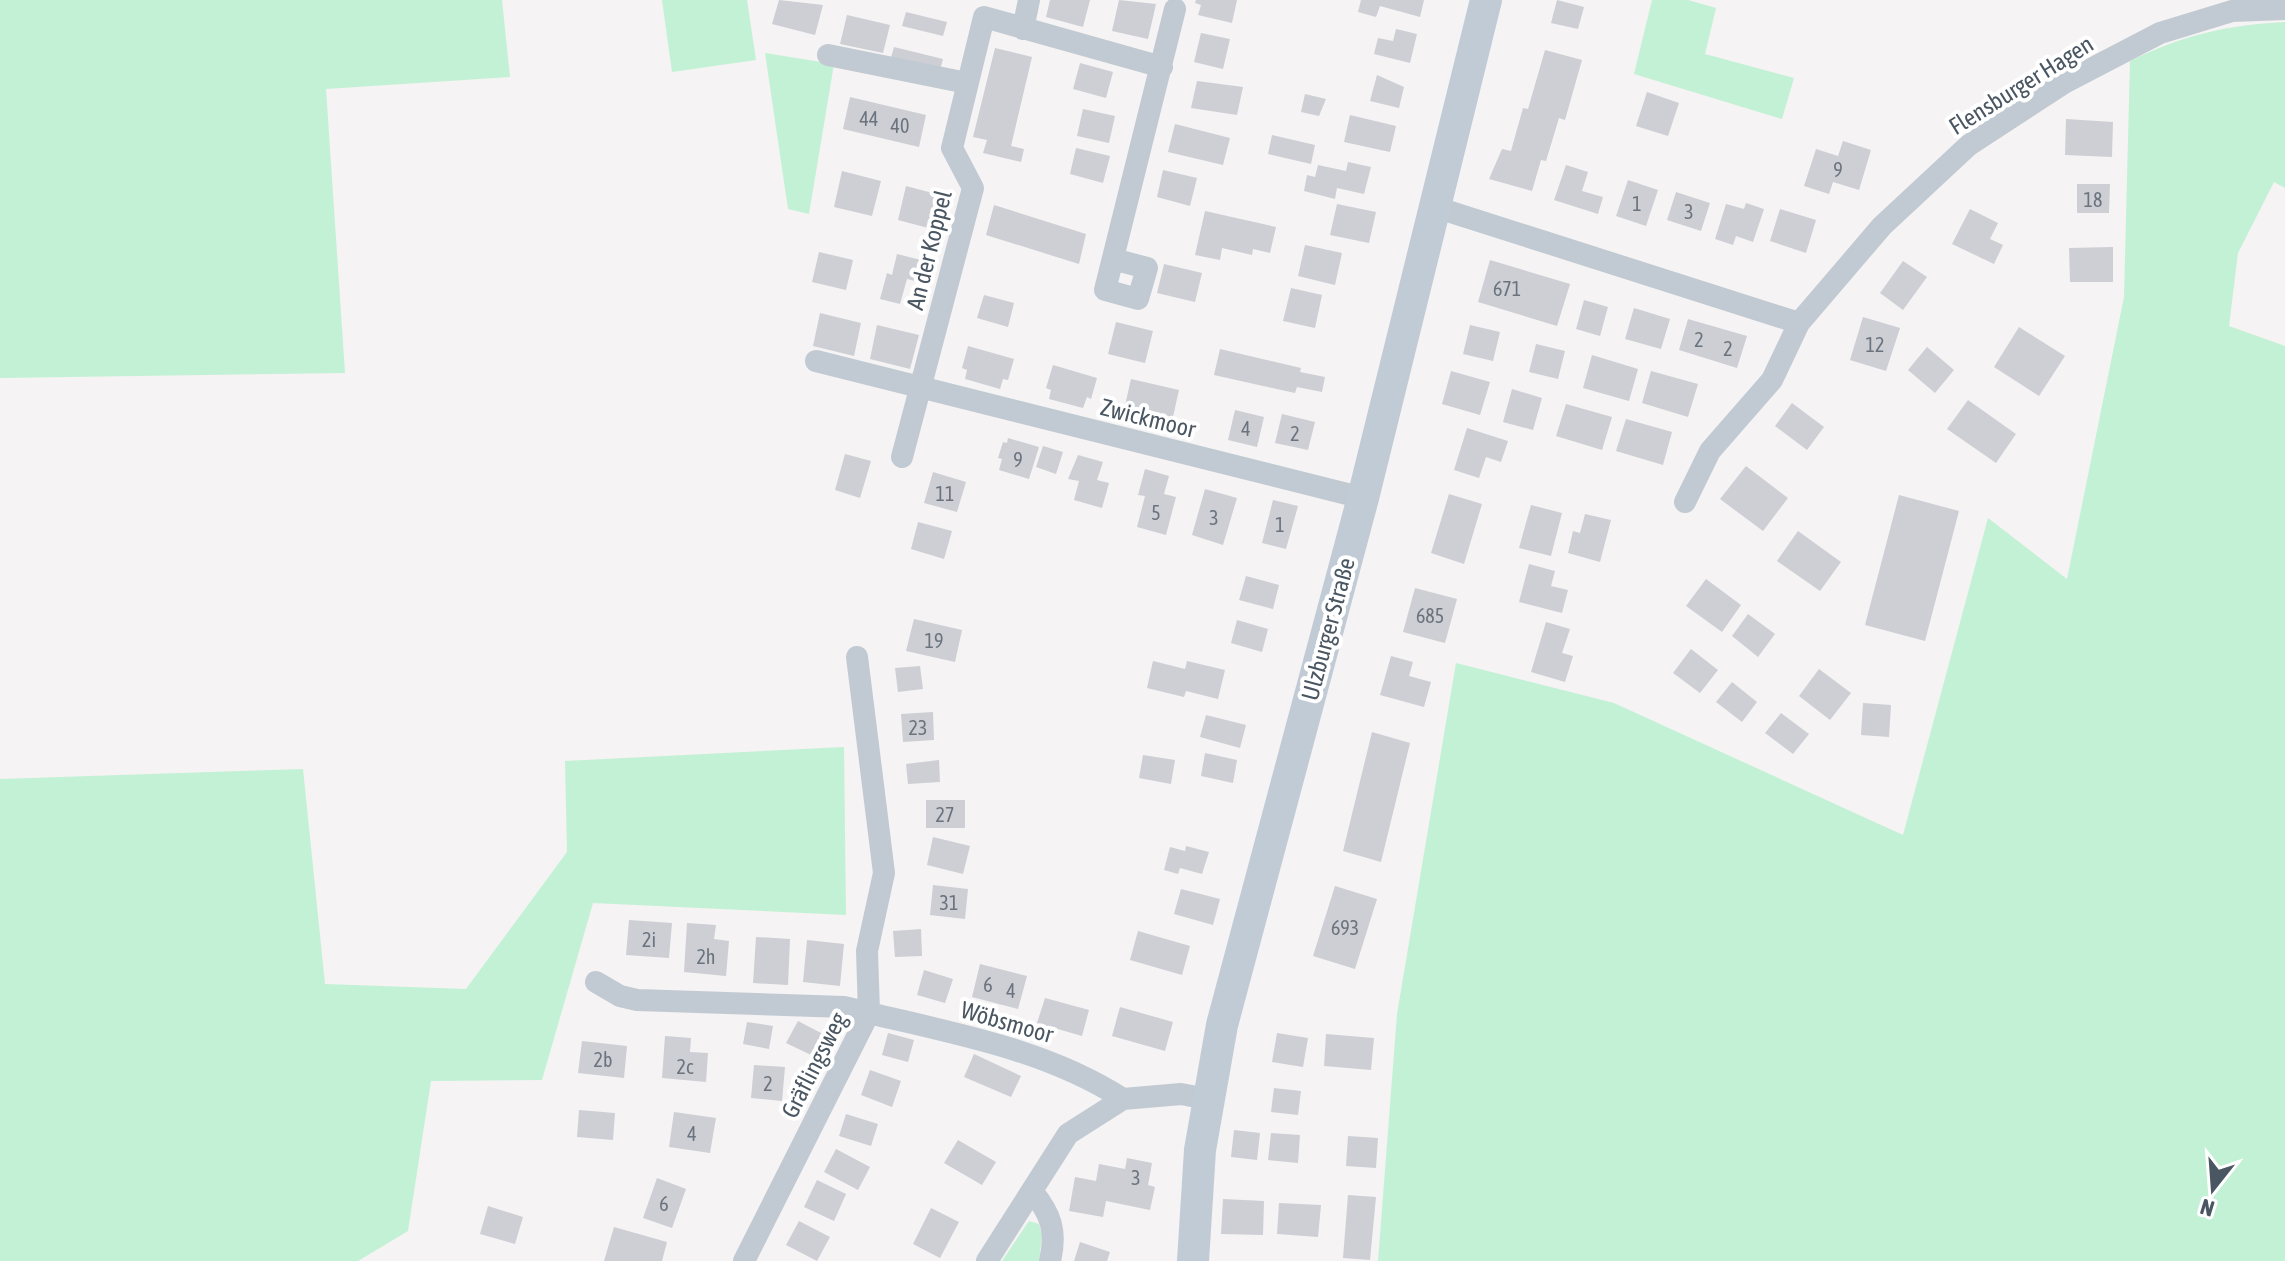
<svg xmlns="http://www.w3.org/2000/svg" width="2285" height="1261" font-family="'Asap Condensed',sans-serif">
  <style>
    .green { fill: #c3f1d5 }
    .building { fill: #cdcfd5 }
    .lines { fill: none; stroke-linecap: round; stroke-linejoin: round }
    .street { stroke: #c1cad2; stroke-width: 22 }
    .secondary { stroke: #c1cbd6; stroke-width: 32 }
    .labels { text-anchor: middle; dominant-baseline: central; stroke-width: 8; stroke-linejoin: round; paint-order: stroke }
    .number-label { font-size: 20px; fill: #6b747e }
    .street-label { font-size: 24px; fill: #4a5661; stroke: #fff }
  </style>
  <rect width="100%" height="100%" fill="#f5f3f3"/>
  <path class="green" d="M0 0H502L510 77 326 89 345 373 0 378Z
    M662 0H747L756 60 672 72Z
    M1652 0H1688L1716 8 1705 54 1794 78 1782 119 1634 74Z
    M2285 22V188L2274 182 2238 253 2229 326 2285 346V1261H1378L1397 1014 1456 663 1614 703 1903 835 1988 518 2067 579 2124 297 2130 61C2184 35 2226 25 2285 22Z
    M765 53 834 64 809 214 788 209Z
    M844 747 846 915 593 903 542 1080 431 1081 408 1231 358 1261H0V779L303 769 325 984 466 989 567 852 565 761Z
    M1029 1221 1039 1224 1042 1235 1039 1261H1002Z"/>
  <path class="building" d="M779 0 823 5 815 35 772 24Z
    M1050 0H1090L1083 27 1046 17Z
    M1119 0 1156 4 1148 39 1112 31Z
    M1196 0H1237L1232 23 1198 15 1201 5 1195 3Z
    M1361 0H1424L1420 17 1380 6 1376 17 1358 12Z
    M1557 0 1584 7 1578 29 1551 23Z
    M906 12 947 22 943 36 902 26Z
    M847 15 890 25 883 53 840 44Z
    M1396 29 1417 34 1410 63 1374 54 1378 38 1393 41Z
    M1201 33 1230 39 1223 69 1194 62Z
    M894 47 943 59 939 73 890 61Z
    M995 48 1032 57 1011 146 1024 149 1021 162 983 153 987 140 973 137Z
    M1545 50 1582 60 1565 120 1559 118 1546 161 1541 160 1532 191 1489 179 1502 149 1511 151 1523 108 1528 109Z
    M1080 63 1113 72 1106 98 1073 89Z
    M1377 75 1404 87 1399 108 1370 101Z
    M1197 81 1243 87 1237 115 1191 108Z
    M1647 92 1679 103 1668 136 1636 126Z
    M1305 94 1326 99 1319 116 1301 112Z
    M850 97 926 115 919 147 843 129Z
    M1083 109 1115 116 1109 143 1077 136Z
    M1350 115 1396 126 1390 152 1344 142Z
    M2066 119 2113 122 2112 157 2065 155Z
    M1175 124 1230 138 1223 165 1168 152Z
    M1272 135 1315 145 1311 164 1268 154Z
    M1843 141 1871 150 1859 190 1833 182 1829 194 1804 186 1816 149 1838 156Z
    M1076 148 1110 156 1103 183 1070 174Z
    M1348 162 1371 167 1364 194 1337 188 1335 199 1304 191 1307 175 1315 177 1318 165 1346 171Z
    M1566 165 1588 172 1582 191 1603 197 1598 214 1554 200Z
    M1163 170 1197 178 1190 206 1157 197Z
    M842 171 881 181 872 216 834 207Z
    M1628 180 1658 190 1646 226 1616 216Z
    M2077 184H2110L2109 213H2077Z
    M906 186 944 196 936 230 898 220Z
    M1676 192 1710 203 1701 231 1667 220Z
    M1746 203 1764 209 1753 242 1736 236 1733 245 1715 239 1726 204 1744 209Z
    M1337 204 1376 212 1369 243 1330 235Z
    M994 205 1086 234 1079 264 986 235Z
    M1780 209 1816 220 1806 253 1770 241Z
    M1970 209 1998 223 1990 239 2003 245 1994 264 1952 244Z
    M1205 211 1276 227 1270 253 1253 249 1252 255 1222 248 1220 260 1195 255Z
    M1305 245 1342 253 1335 285 1298 276Z
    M2113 247V282H2070L2069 248Z
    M819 252 853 260 846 290 812 282Z
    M897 254 921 260 915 281 907 279 900 304 880 299 887 273 892 275Z
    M1490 260 1570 284 1557 326 1478 302Z
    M1903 261 1927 277 1903 310 1880 293Z
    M1164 264 1202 273 1195 302 1157 293Z
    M1291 288 1322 295 1315 328 1283 321Z
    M984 295 1014 303 1008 327 977 318Z
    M1584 300 1608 307 1600 336 1576 329Z
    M1634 308 1670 319 1661 349 1625 339Z
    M820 313 861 323 854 356 813 346Z
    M1863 317 1900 328 1886 371 1850 360Z
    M1688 319 1747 336 1737 368 1679 350Z
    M1116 322 1153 331 1145 363 1108 354Z
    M877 325 919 335 910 369 870 359Z
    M1470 325 1500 332 1493 361 1463 354Z
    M2019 327 2065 356 2039 396 1994 367Z
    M1536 344 1565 351 1558 379 1529 372Z
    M968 346 1014 359 1008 380 1003 379 1000 389 965 379 967 370 962 368Z
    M1927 347 1954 370 1935 393 1908 370Z
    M1220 349 1301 368 1300 372 1325 377 1322 392 1297 387 1295 393 1214 375Z
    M1592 355 1638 369 1629 401 1583 388Z
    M1053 365 1097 378 1091 399 1087 397 1083 408 1049 399 1051 390 1046 388Z
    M1451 371 1490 382 1480 415 1442 404Z
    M1651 371 1698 384 1688 417 1642 403Z
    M1131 379 1179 390 1172 421 1124 410Z
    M1512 389 1542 398 1533 430 1503 422Z
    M1968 400 2016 434 1996 463 1947 429Z
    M1792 403 1824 427 1807 450 1775 426Z
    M1566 404 1612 417 1602 450 1556 436Z
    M1235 410 1264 417 1257 447 1228 440Z
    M1282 414 1315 422 1308 450 1275 443Z
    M1626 419 1672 432 1663 465 1616 451Z
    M1467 428 1508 441 1501 462 1486 457 1479 478 1454 470Z
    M1008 438 1039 447 1029 479 999 470 1002 459 998 458 1003 442 1007 443Z
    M1043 446 1063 452 1056 474 1036 467Z
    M845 454 871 461 860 498 835 490Z
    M1078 455 1103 462 1097 480 1109 483 1102 508 1074 500 1079 481 1068 479Z
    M1746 466 1788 498 1763 531 1720 499Z
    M1145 469 1169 476 1164 494 1176 497 1166 535 1137 527 1145 496 1138 495Z
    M933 472 966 482 957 512 924 503Z
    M1205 489 1237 498 1223 545 1192 535Z
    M1449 494 1482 504 1464 564 1431 553Z
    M1899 495 1959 511 1925 641 1865 625Z
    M1273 500 1298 506 1286 549 1262 543Z
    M1531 505 1562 513 1551 556 1519 548Z
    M1585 514 1611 520 1600 562 1568 553 1573 531 1580 533Z
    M918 522 952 531 944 559 911 549Z
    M1798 531 1841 562 1820 591 1777 561Z
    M1529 564 1555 571 1551 586 1568 590 1562 613 1519 602Z
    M1246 576 1279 585 1273 609 1239 600Z
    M1706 579 1741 605 1722 632 1686 606Z
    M1415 588 1457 599 1445 643 1403 632Z
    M1748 614 1775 634 1758 657 1732 636Z
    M914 619 962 630 955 662 906 651Z
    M1237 620 1268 629 1262 652 1231 643Z
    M1546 622 1570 629 1562 653 1573 656 1565 682 1531 672Z
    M1691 649 1718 670 1700 693 1673 673Z
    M1391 656 1413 662 1409 676 1431 682 1424 707 1380 695Z
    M1153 661 1185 669 1187 661 1225 670 1218 699 1186 691 1184 697 1147 688Z
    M920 666 923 689 898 692 895 668Z
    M1819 669 1851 693 1830 720 1799 696Z
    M1732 682 1757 702 1742 722 1716 702Z
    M1863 703 1891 705 1889 737 1861 735Z
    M933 712 934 740 903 742 901 714Z
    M1781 713 1809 734 1793 754 1765 733Z
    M1206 715 1246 725 1240 748 1200 737Z
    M1372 732 1410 743 1381 862 1343 851Z
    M1205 753 1237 760 1233 783 1201 776Z
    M1143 755 1175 760 1171 784 1139 778Z
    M939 760 940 782 908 784 906 764Z
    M926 800H965V828H926Z
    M933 837 970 846 963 874 927 865Z
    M1186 846 1209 852 1202 874 1180 868 1178 874 1164 870 1170 847 1185 851Z
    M933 885 968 889 965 919 930 915Z
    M1335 886 1377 899 1355 969 1313 956Z
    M1181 889 1220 899 1213 925 1174 914Z
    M629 920 672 923 669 958 626 955Z
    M687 923 716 925 714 939 729 941 726 976 684 972Z
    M921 929 922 956 895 957 893 931Z
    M1138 931 1190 946 1182 975 1130 960Z
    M756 937 790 939 788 985 753 983Z
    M807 940 844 944 840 986 803 982Z
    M980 964 1027 976 1018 1009 972 997Z
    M924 970 953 979 945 1003 917 995Z
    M1045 998 1089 1010 1082 1036 1037 1023Z
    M1120 1007 1173 1022 1165 1051 1112 1036Z
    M798 1021 823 1034 811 1055 786 1043Z
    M747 1022 773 1026 769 1049 743 1044Z
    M888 1033 914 1040 908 1062 882 1055Z
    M1277 1033 1308 1038 1303 1067 1272 1062Z
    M1326 1034 1374 1038 1371 1070 1324 1066Z
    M665 1036 691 1038 690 1052 708 1053 706 1082 662 1078Z
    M582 1041 627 1046 624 1078 578 1073Z
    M974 1054 1021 1076 1011 1097 964 1077Z
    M754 1065 785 1067 782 1101 751 1098Z
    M870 1070 901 1081 892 1107 861 1095Z
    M1274 1088 1301 1091 1298 1115 1271 1112Z
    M579 1110 615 1113 613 1140 577 1137Z
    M674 1112 716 1118 710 1153 669 1147Z
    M846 1114 878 1124 871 1146 839 1136Z
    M1234 1130 1260 1133 1257 1160 1231 1157Z
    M1271 1133 1300 1135 1298 1163 1268 1160Z
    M1348 1136 1378 1138 1376 1168 1346 1166Z
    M958 1140 996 1162 982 1185 944 1163Z
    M836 1149 870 1167 858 1190 824 1172Z
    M1127 1158 1152 1163 1148 1185 1155 1187 1150 1210 1106 1201 1103 1217 1069 1211 1075 1177 1096 1181 1099 1164 1125 1169Z
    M657 1178 686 1189 672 1228 643 1218Z
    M817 1180 846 1194 834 1221 804 1207Z
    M1348 1195 1376 1197 1370 1260 1343 1258Z
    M1223 1199 1264 1201 1263 1235 1221 1234Z
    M1279 1203 1321 1205 1318 1237 1277 1234Z
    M488 1206 523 1217 515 1244 480 1234Z
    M931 1208 959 1222 940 1258 913 1244Z
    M799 1221 830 1237 817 1261 786 1245Z
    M614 1227 667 1242 662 1261H604Z
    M1080 1242 1110 1252 1107 1261H1074Z"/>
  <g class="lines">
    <path class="street" d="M1023 29 1029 0
      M828 55 967 83
      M1435 207 1799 323
      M1113 259 1147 268 1138 299 1105 290 1175 9
      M816 361 1363 498
      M902 457 973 188 952 148 984 17 1162 67
      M1685 502 1710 451 1772 380 1799 323 1882 226 1969 145 2064 83 2160 33 2232 11 2285 9
      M857 657 884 873 867 951 869 1013C957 1034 1047 1050 1123 1099
      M596 982 620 996 637 1000 844 1007 869 1013 744 1261
      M1032 1191C1051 1214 1057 1231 1050 1261
      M987 1261 1068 1134 1123 1099 1181 1094 1207 1099"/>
    <path class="secondary" d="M1193 1261 1200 1150 1222 1025 1363 498 1486 0"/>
  </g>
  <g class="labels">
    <g class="number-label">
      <text x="869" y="118">44</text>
      <text x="900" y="125">40</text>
      <text x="1838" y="169">9</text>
      <text x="2093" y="199">18</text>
      <text x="1637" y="203">1</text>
      <text x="1689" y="211">3</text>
      <text x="1507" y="288">671</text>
      <text x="1699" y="339">2</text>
      <text x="1875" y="344">12</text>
      <text x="1728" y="348">2</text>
      <text x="1246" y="428">4</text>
      <text x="1295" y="433">2</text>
      <text x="1018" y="459">9</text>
      <text x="945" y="493">11</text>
      <text x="1156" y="512">5</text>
      <text x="1214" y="517">3</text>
      <text x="1280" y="524">1</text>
      <text x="1430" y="615">685</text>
      <text x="934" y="640">19</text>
      <text x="918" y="727">23</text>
      <text x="945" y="814">27</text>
      <text x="949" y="902">31</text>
      <text x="1345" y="927">693</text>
      <text x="649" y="939">2i</text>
      <text x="706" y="956">2h</text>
      <text x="988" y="984">6</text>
      <text x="1011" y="990">4</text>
      <text x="603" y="1059">2b</text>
      <text x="685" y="1066">2c</text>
      <text x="768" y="1083">2</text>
      <text x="692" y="1133">4</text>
      <text x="1136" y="1177">3</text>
      <text x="664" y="1203">6</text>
    </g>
    <g class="street-label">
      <text transform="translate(2021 85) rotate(-32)">Flensburger Hagen</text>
      <text transform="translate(929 250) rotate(-76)">An der Koppel</text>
      <text transform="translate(1148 418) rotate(14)">Zwickmoor</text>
      <text transform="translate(1328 629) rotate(-75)">Ulzburger Straße</text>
      <text transform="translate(1007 1022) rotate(16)">Wöbsmoor</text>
      <text transform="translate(814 1065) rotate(-63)">Gräflingsweg</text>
    </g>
  </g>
  <g transform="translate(2213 1189) rotate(197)" stroke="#ffffff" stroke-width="6" paint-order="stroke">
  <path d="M0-6L14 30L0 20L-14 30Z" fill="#4a5661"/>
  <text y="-12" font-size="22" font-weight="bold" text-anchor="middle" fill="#4a5661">N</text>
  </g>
</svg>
